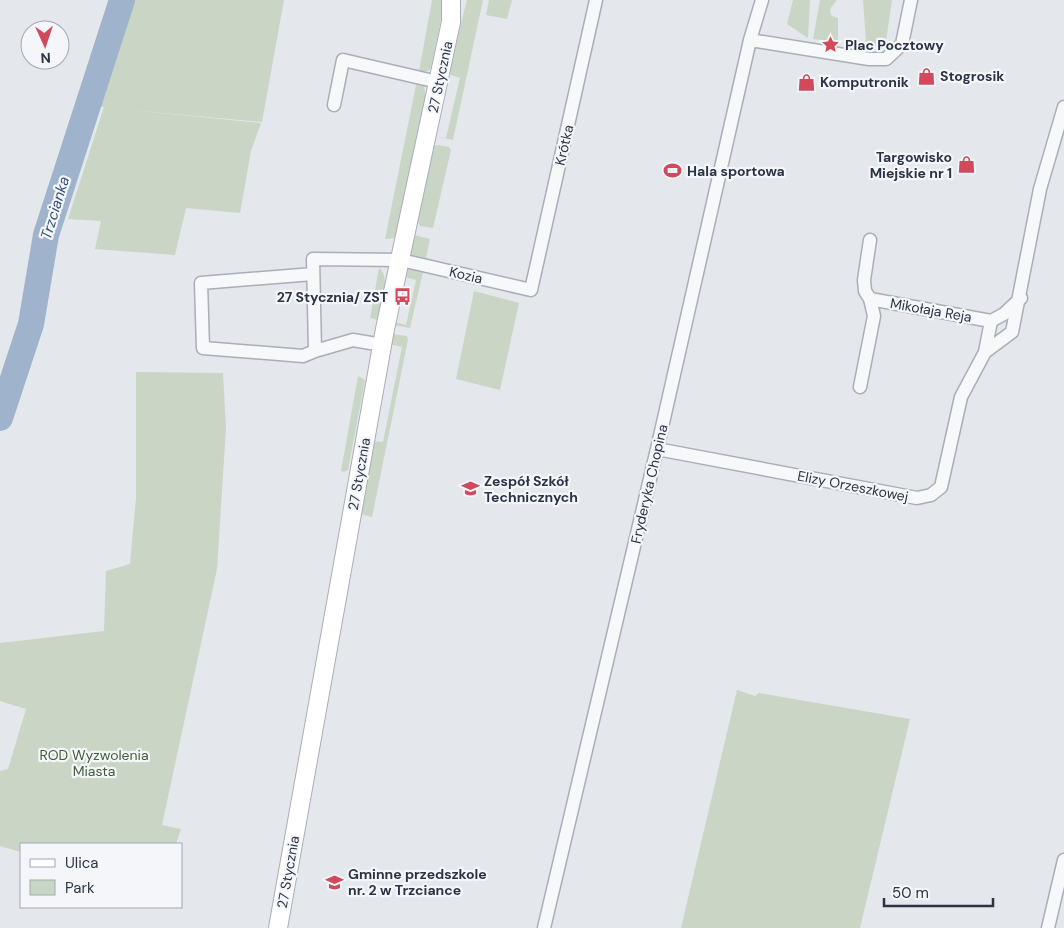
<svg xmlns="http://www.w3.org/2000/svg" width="1064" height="928" font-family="'DM Sans',sans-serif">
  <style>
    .green { fill: #c9d6c5 }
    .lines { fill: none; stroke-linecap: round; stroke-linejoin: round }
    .river { stroke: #9fb4cc; stroke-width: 26 }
    .minor-casing { stroke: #a9aeb7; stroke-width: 15 }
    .secondary-casing { stroke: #a9aeb7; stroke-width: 20 }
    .minor { stroke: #f7f8fa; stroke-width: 12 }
    .secondary { stroke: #fff; stroke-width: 18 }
    .labels { text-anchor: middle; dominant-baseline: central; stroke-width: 4.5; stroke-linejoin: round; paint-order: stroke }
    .poi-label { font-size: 14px; font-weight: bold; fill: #2b3445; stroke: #f4f6f9; text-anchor: start }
    .street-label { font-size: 14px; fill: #2b3445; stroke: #f4f6f9 }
    .park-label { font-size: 14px; fill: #3f6138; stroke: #f4f6f9 }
    .water-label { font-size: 15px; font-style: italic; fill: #34527a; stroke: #f4f6f9 }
  </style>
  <rect width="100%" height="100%" fill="#e4e7ec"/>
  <path class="green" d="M124 0H284L262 122 119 109 261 123 251 151 240 213 186 208 175 255 95 249 101 221 68 219 104 107 90 106Z
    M432 0H445L431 68 428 71H419Z
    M467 0H483L453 140 434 136 446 138 460 78 448 74Z
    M489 0H512L507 19 486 15Z
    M793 0H810L808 38 787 24Z
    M820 0H837C834 5 827 8 832 16L838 18V42L813 39Z
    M863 0H892L886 41 880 45 866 43Z
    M416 85 424 86 426 98 396 238 385 239Z
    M437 145 449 147 451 150 433 228 420 226 417 220 433 146Z
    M414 235 430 239 426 258 410 254 412 238Z
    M409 266 424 268 410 328 394 325V322L406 325 416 280 405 277Z
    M379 268C392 278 380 306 377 320L370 318Z
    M474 291 519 303 500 390 456 379Z
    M392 334 407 336 408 340 372 517 361 514 370 441 383 442 402 347 390 344Z
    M136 372 223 373 226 428 217 569 162 825 181 829 176 844H21V852L0 846V771L8 769 26 709 0 701V643L104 631 106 571 130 564 136 498Z
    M358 376 365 380 348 470 344 472 341 471Z
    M737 690 755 696 759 693 910 719 860 928H681Z"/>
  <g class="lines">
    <path class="river" d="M0 418 31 324 46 235 122 0"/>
    <defs>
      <path id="minor" d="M750 40 869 59H886L902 44 911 0
        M334 105 343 60 438 82
        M313 274 201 283 203 348 303 356 315 351
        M870 299 991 321 1004 314 1021 298
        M382 345 353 340 315 351 313 259 401 260 531 290 596 0
        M985 352 991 321
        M860 387 874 316 870 299 865 291 864 280 870 240
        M657 449 917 498 931 495 941 487 961 397 985 352 1012 332 1040 189 1064 107
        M544 928 657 449 750 40 762 0
        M1048 928 1064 860"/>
      <path id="secondary" d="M278 928 385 329 451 22V0"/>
    </defs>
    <use href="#minor" class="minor-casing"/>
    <use href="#secondary" class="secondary-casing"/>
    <use href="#minor" class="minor"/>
    <use href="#secondary" class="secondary"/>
  </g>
  <defs>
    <symbol id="sight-bare" viewBox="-9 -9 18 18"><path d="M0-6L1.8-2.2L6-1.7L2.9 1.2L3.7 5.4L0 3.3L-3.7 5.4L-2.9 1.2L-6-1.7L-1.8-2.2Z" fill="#d1495b" stroke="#f4f6f9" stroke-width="2.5" paint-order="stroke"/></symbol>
    <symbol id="shop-bare" viewBox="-9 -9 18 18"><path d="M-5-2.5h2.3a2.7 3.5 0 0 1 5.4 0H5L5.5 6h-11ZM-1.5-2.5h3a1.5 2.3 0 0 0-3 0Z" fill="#d1495b" stroke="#f4f6f9" stroke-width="2.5" paint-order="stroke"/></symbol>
    <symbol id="stadium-bare" viewBox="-9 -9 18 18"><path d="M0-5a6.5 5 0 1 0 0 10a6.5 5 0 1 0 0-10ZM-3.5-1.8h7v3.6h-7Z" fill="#d1495b" stroke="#f4f6f9" stroke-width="2.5" paint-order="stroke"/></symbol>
    <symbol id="bus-bare" viewBox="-9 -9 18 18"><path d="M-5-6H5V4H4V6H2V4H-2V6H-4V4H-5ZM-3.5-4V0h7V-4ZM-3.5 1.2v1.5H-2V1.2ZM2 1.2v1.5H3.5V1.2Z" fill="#d1495b" stroke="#f4f6f9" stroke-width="2.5" paint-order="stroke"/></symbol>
    <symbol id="school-bare" viewBox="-9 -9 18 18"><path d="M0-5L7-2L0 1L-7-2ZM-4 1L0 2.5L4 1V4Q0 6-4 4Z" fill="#d1495b" stroke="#f4f6f9" stroke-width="2.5" paint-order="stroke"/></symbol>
  </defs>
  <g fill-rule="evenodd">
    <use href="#sight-bare" x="818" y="32" width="25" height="25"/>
    <use href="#shop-bare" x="914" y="64" width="25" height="25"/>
    <use href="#shop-bare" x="794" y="70" width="25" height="25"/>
    <use href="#shop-bare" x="954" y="152" width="25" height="25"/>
    <use href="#stadium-bare" x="660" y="158" width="25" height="25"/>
    <use href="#bus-bare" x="390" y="284" width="25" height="25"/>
    <use href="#school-bare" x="458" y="476" width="25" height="25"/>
    <use href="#school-bare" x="322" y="870" width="25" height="25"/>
  </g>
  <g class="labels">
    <g class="poi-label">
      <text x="845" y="45">Plac Pocztowy</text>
      <text x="940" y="76">Stogrosik</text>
      <text x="820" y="82">Komputronik</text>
      <text x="952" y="157" text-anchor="end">Targowisko<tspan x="952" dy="16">Miejskie nr 1</tspan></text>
      <text x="687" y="171">Hala sportowa</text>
      <text x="388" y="297" text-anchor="end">27 Stycznia/ ZST</text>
      <text x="484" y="481">Zespół Szkół<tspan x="484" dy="16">Technicznych</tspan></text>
      <text x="348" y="874">Gminne przedszkole<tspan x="348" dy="16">nr. 2 w Trzciance</tspan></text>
    </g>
    <g class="street-label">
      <text transform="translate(440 77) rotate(-78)">27 Stycznia</text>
      <text transform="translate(564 145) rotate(-77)">Krótka</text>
      <text transform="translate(466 275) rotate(13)">Kozia</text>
      <text transform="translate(931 310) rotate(10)">Mikołaja Reja</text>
      <text transform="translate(359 474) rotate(-80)">27 Stycznia</text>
      <text transform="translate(649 484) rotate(-77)">Fryderyka Chopina</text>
      <text transform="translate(853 486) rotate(11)">Elizy Orzeszkowej</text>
      <text transform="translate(288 872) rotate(-80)">27 Stycznia</text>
    </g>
    <g class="park-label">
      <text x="94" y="755">ROD Wyzwolenia<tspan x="94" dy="16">Miasta</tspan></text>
    </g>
    <g class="water-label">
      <text transform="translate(55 208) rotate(-73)">Trzcianka</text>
    </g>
  </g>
  <rect x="20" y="843" width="162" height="65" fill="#f4f6f9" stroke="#a4a8b1"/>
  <rect x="30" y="859" width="25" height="8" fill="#ffffff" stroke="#a4a8b1"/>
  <text x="65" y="868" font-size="15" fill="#2b3445">Ulica</text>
  <rect x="30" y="880" width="25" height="15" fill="#c9d6c5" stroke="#a4a8b1"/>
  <text x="65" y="893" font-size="15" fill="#2b3445">Park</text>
  <g transform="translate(45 45) rotate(177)"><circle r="24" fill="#f4f6f9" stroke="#a4a8b1"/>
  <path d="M0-4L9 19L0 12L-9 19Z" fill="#d1495b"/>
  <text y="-8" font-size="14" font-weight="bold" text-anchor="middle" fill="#2b3445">N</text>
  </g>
  <path d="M884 898v8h109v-8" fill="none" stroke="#2b3445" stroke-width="2.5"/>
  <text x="892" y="898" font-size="15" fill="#2b3445" stroke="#f4f6f9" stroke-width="4" paint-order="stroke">50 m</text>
</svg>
